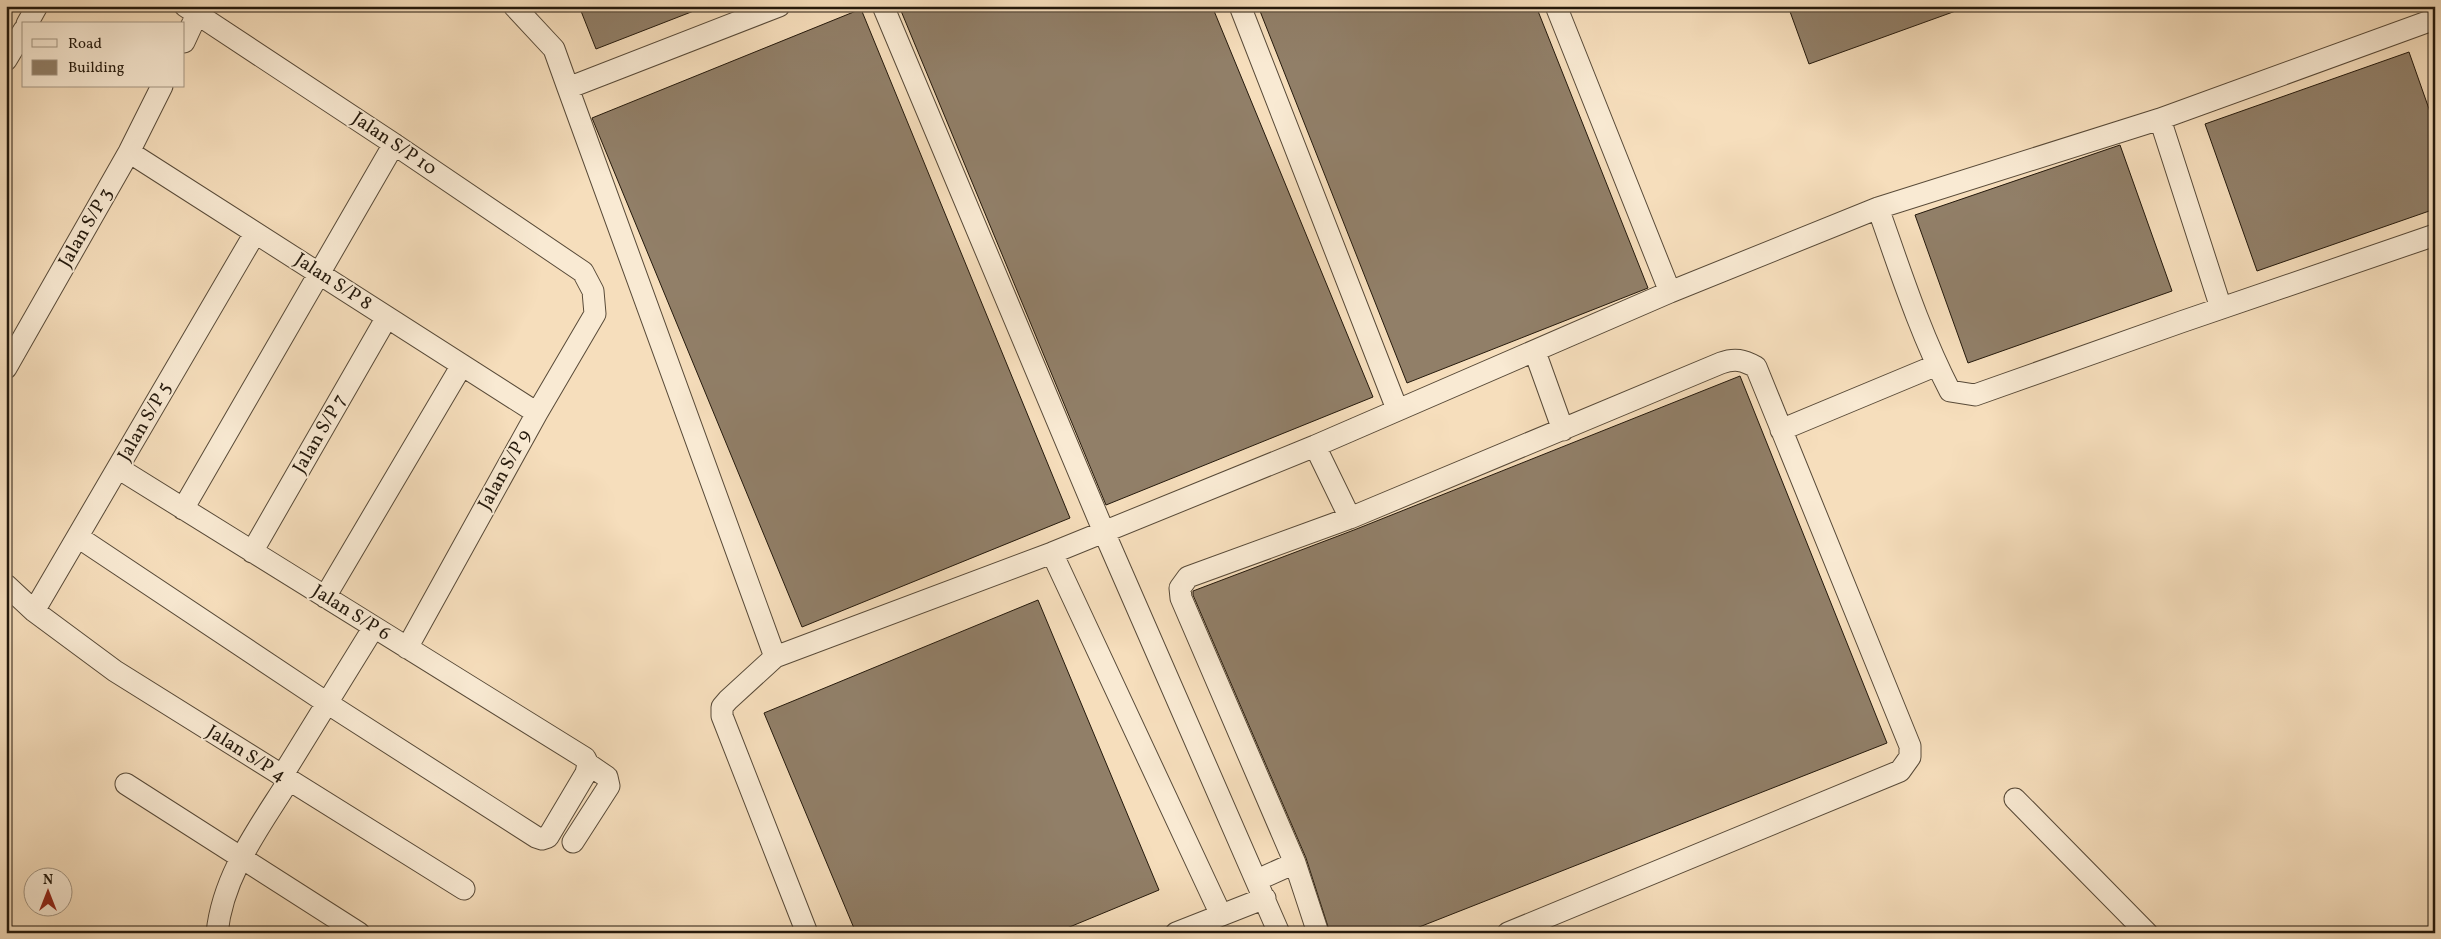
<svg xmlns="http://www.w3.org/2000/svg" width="2441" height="939" font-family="Vollkorn,serif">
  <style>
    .building { fill: #917f68; stroke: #24190c }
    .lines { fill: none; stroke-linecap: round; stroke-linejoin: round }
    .minor-casing { stroke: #584a38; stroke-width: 23 }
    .minor { stroke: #f9ead3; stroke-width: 21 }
    .labels { text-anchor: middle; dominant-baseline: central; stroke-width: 4; stroke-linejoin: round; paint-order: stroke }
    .street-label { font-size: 19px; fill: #24190c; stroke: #f9ead3 }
  </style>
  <rect width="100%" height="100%" fill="#f6debc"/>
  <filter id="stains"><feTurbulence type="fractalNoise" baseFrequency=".004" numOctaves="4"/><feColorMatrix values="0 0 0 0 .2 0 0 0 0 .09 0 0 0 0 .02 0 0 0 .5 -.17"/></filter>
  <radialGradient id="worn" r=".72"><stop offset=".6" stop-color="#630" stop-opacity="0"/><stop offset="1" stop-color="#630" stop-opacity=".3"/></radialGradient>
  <path class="building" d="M579 6H704V7L596 49Z
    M899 6H1212L1373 397 1106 505Z
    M1258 6H1536L1648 288 1407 383Z
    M1788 6H1963L1964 8 1809 64Z
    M861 9 1070 518 802 627 592 118Z
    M2409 52 2435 126V209L2257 271 2205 124Z
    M2120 145 2172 291 1968 363 1915 215Z
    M1740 376 1887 743 1404 933H1330L1306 858 1193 595V591L1354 530Z
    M1038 600 1159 890 1055 933H856L764 713Z"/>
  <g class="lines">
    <defs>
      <path id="minor" d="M185 6 394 144 583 272 593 291 595 314 537 413 407 648
        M514 6 554 49 568 88 779 6
        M883 6 1104 532 1279 933
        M1240 6 1397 409
        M1556 6 1670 292
        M27 24 37 6
        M184 42 197 14
        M6 60 24 30
        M568 88 775 657
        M2160 119 2221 308
        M129 152 537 413
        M1878 208C1900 270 1920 333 1950 391L1975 395 2181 322 2435 235
        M1535 352 1563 430
        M6 368 129 152 162 86
        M1781 430 1937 365
        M1315 446 1350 518
        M183 509 394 144
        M78 537 327 703 536 837 542 839 548 837 586 773 588 764 585 758 118 468
        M252 552 387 317
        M1052 553 1221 915
        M6 585 34 611 115 671 464 889
        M325 597 462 365
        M34 611 255 233
        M282 776 374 627
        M126 784 359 933
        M2015 799 2147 933
        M573 842 609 786 607 777 588 764
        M1257 880 1295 863
        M217 933C223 875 259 828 289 780
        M807 933 722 716V707L728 700 775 657 1052 553 1315 446 1670 292 1878 208 2160 119 2435 19
        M1176 933 1265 898
        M1318 933 1295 863 1181 598 1180 588 1188 577 1350 518 1721 363C1735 358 1743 360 1756 367L1910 746V757L1900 771 1508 933"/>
    </defs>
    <use href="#minor" class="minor-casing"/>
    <use href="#minor" class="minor"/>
  </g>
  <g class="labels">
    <g class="street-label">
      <text transform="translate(394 144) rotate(34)">Jalan S/P 10</text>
      <text transform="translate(86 228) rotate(-60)">Jalan S/P 3</text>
      <text transform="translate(333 282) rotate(33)">Jalan S/P 8</text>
      <text transform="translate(145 422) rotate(-60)">Jalan S/P 5</text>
      <text transform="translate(320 434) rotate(-60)">Jalan S/P 7</text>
      <text transform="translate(505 470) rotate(-61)">Jalan S/P 9</text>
      <text transform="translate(351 613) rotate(32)">Jalan S/P 6</text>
      <text transform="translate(246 754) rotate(32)">Jalan S/P 4</text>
    </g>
  </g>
  <rect width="2441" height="939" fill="none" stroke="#f6debc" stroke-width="25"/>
  <rect x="8" y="8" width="2426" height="924" fill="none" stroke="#24190c" stroke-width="2.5"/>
  <rect x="12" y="12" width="2416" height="914" fill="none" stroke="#24190c"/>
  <rect x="22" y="22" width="162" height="65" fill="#f9ead3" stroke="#a49683"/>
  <rect x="32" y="39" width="25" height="8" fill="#f9ead3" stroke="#a49683"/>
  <text x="68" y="48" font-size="15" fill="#24190c">Road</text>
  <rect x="32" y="60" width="25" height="15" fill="#917f68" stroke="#a49683"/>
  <text x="68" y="72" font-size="15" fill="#24190c">Building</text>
  <g transform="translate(48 892)"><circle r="24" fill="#f9ead3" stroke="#a49683"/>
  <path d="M0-4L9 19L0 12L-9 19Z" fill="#8f2418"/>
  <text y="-8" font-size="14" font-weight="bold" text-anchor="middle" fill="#24190c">N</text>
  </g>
  <rect width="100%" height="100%" filter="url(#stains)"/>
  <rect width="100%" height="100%" fill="url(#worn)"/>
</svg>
